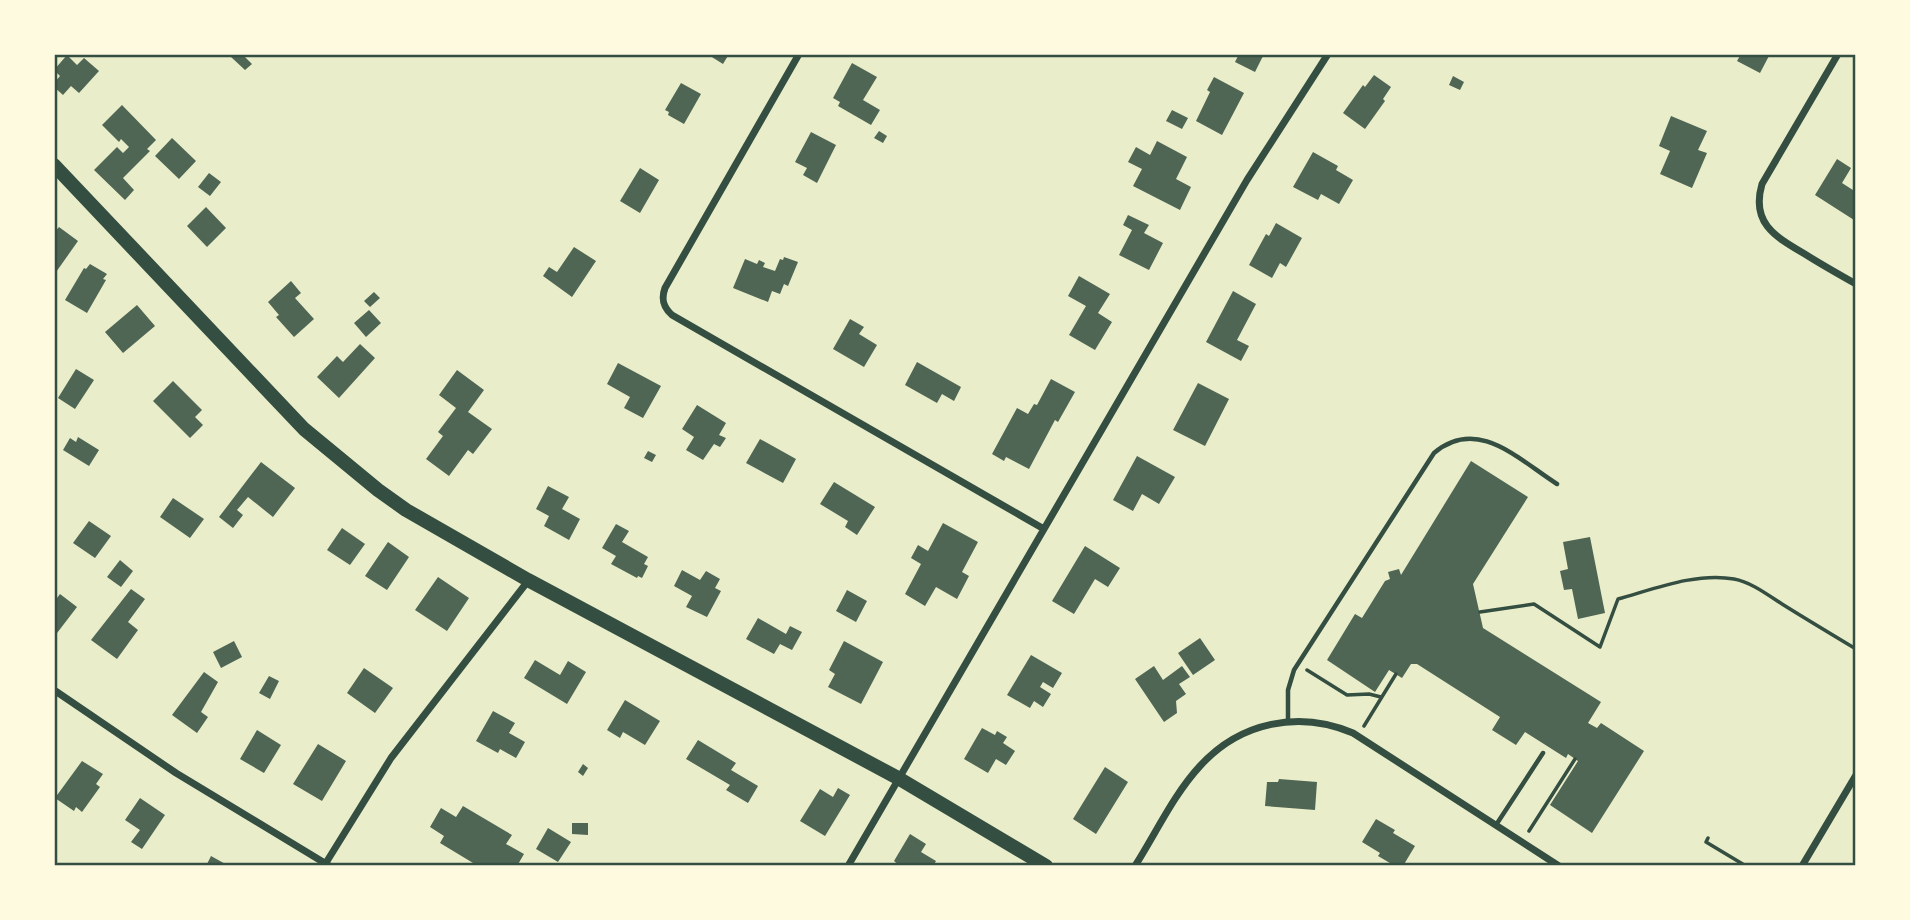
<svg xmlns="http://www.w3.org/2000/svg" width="1910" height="920" font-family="'Roboto Condensed',sans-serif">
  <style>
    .building { fill: #4f6655 }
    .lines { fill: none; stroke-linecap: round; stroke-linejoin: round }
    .path { stroke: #344e41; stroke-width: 3.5 }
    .service { stroke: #344e41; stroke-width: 4.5 }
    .minor { stroke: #344e41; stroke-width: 7 }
    .secondary { stroke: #344e41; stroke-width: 14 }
    .neatline { fill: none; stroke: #344e41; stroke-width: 2.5 }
  </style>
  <rect width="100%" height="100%" fill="#e9edc9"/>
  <path class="building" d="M233 54H242L252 64 245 70 231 57Z
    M707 54H729L723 64Z
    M1239 54H1264L1255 72 1235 62Z
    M1741 54H1770L1760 73 1737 61Z
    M67 55 77 65 84 58 99 71 79 93 71 86 63 95 54 87V83L60 76 54 70Z
    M852 63 877 77 863 100 880 110 871 125 838 106 840 102 833 98Z
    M1374 75 1391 87 1383 99 1385 101 1365 129 1343 113 1363 85 1365 87Z
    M1453 76 1464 82 1460 90 1449 85Z
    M1214 77 1244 93 1222 135 1196 121 1210 92 1207 90Z
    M681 83 701 94 684 124 668 115 669 112 665 110Z
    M122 105 156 140 147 149 150 151 123 178 134 190 125 200 94 170 117 147 123 153 129 147 121 139 119 142 102 125Z
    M1172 110 1188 118 1182 129 1166 121Z
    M1671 116 1707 131 1698 150 1707 153 1692 188 1660 174 1670 151 1659 146Z
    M879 131 887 136 883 143 874 138Z
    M811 132 836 145 817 183 803 175 807 168 795 162Z
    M172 138 196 161 179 179 155 156Z
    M1157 141 1187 157 1176 179 1191 187 1180 210 1133 186 1142 169 1128 162 1136 147 1150 155Z
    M1313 152 1338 166 1336 170 1353 180 1339 204 1321 194 1318 200 1293 187Z
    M1837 159 1851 168 1842 183 1856 192 1854 220 1815 195Z
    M640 168 659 180 640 213 620 201Z
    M209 173 221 182 210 196 198 187Z
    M206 207 226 228 207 247 187 226Z
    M1128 215 1149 225 1144 233 1163 243 1149 270 1119 255 1132 230 1123 225Z
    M1276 223 1302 238 1286 267 1280 263 1272 278 1249 265 1266 234 1269 236Z
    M59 227 78 241 54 275V233Z
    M574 247 596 261 572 297 543 276 549 267 557 272Z
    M784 257 798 262 788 286 784 284 780 294 772 291 768 302 733 288 745 259 757 264 759 260 765 263 763 267 775 271 780 259 783 260Z
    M90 264 107 274 103 279 106 280 87 313 65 300 84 268 86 269Z
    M1079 276 1110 294 1098 313 1112 322 1095 350 1069 335 1086 306 1068 296Z
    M291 281 301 293 295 298 314 319 294 337 276 317 279 315 268 302Z
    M1233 291 1256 304 1237 340 1249 346 1241 361 1206 342Z
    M374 292 380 298 370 307 364 301Z
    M137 305 155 326 123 353 105 332Z
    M369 310 381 323 366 337 354 323Z
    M850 319 864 327 859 334 877 345 864 367 833 349Z
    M360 344 375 358 339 398 317 377 337 356 343 362Z
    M917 362 961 387 954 401 942 394 937 403 905 385Z
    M618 363 661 386 643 418 624 408 630 397 607 384Z
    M76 369 94 380 75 409 58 398Z
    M457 370 484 390 468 412 492 429 473 454 468 450 449 476 426 459 443 436 438 432 456 408 439 395Z
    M1051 379 1075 392 1058 422 1055 420 1029 469 1006 457 1004 461 992 454 1017 408 1028 414 1034 404 1037 405Z
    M173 381 202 410 195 417 203 425 190 438 153 401Z
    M1198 383 1229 399 1205 446 1173 430Z
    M697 405 726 423 719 435 726 438 720 447 714 444 703 460 686 450 694 437 682 429Z
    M78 437 99 450 89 466 63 450 70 438 76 442Z
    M760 439 796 459 783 483 746 463Z
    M648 451 656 455 652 462 644 458Z
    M1137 456 1175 477 1159 504 1142 494 1133 511 1113 500Z
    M1471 461 1528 497 1473 584 1483 628 1601 702 1588 723 1597 728 1601 723 1644 751 1592 833 1550 805 1578 761 1568 754 1566 758 1525 732 1516 745 1492 730 1500 717 1417 664H1411L1402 678 1389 670 1375 692 1327 660 1355 614 1362 618 1385 581 1390 579 1388 572 1399 569 1401 575Z
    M261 462 295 488 273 517 248 497 237 510 243 515 233 528 219 517Z
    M834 482 875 507 857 535 845 527 848 521 820 504Z
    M548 486 569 497 562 509 580 519 569 540 544 526 549 516 536 509Z
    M173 498 204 519 190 538 160 517Z
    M89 521 111 536 95 558 73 543Z
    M943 523 978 542 962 572 969 576 957 599 936 587 925 606 905 594 921 564 911 558 918 545 928 551Z
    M616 524 629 531 622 542 648 557 644 564 648 566 642 578 638 576 637 578 611 564 616 556 602 548Z
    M342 528 365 544 350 565 327 550Z
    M1590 537 1605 613 1578 619 1572 589 1564 590 1560 571 1568 569 1563 542Z
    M388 542 409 557 387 590 365 576Z
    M1085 546 1120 568 1108 587 1095 579 1074 614 1052 601Z
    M120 560 133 571 121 587 107 577Z
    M682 570 700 580 706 571 720 579 715 588 721 591 707 617 686 607 692 596 674 586Z
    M438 577 469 598 447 631 415 610Z
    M131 589 145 599 128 622 138 630 117 659 91 640Z
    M847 590 867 601 856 622 836 611Z
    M60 594 77 607 54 637V602Z
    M758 618 786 634 790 626 802 632 792 650 780 644 774 654 746 639Z
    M1200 638 1215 660 1193 675 1178 653Z
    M234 641 242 657 221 668 213 652Z
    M844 641 883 662 861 704 828 687 835 674 829 670Z
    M1031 655 1062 673 1053 688 1043 682 1040 687 1051 694 1043 707 1034 701 1030 708 1007 695Z
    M535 660 560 675 568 661 586 672 567 704 524 678Z
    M1154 666 1163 680 1182 666 1190 677 1179 684 1186 694 1176 701 1177 713 1164 722 1135 679Z
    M364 668 393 688 375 713 347 693Z
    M204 672 218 682 201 712 208 717 197 733 172 715Z
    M269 676 279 681 270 699 259 693Z
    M625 700 660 721 645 745 623 732 620 738 607 730Z
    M493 711 515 723 509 733 525 742 516 758 500 749 498 753 476 741Z
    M982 728 995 735 997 731 1007 737 1003 743 1015 751 1006 765 996 759 988 773 964 759Z
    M257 730 281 745 264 773 240 759Z
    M698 740 736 763 731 770 758 786 748 803 726 790 730 785 686 759Z
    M318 744 346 761 322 801 293 784Z
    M82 761 103 774 96 784 100 787 82 812 76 807 74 811 55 798Z
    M583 764 588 768 583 776 578 772Z
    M1105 767 1128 782 1096 834 1073 819Z
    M1279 779 1317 782 1315 810 1265 806 1267 782H1278Z
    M838 788 850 795 825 836 800 821 820 789 833 797Z
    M140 798 165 815 142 849 131 842 140 830 125 820Z
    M463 806 512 835 506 844 524 854 517 866H478L440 843 444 836 430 827 441 808 456 817Z
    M1376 819 1395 830 1393 833 1415 846 1403 866H1395L1378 856 1380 853 1362 842Z
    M572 823H588V835L572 834Z
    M548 828 571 842 558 862 536 849Z
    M910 834 926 844 921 852 936 861 933 866H900L894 861Z
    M211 856 229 866H206Z"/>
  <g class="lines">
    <path class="path" d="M1480 612 1534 604 1600 647 1618 599C1654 589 1697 572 1734 579 1751 582 1768 595 1782 604 1806 619 1831 634 1856 649
      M1307 670 1347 695 1369 694 1381 697
      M1364 726 1396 674
      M1529 831 1575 759
      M1708 838 1706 842 1746 866"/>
    <path class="service" d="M1288 721V690L1294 670 1434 453C1478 416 1519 460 1557 484
      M1496 825 1543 753"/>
    <path class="minor" d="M799 54 665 288C661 299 663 307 672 315L1044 529
      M1838 54 1762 184C1750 225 1778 238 1808 256 1824 266 1840 275 1856 284
      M54 690 176 773 328 865
      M324 866 391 758 528 581
      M848 866 1247 180 1328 54
      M1135 866C1156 833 1174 794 1200 766 1240 722 1299 710 1353 733L1559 866
      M1802 866 1856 775"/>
    <path class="secondary" d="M54 165 304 429 378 490 406 510 528 580 898 778 1046 866"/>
  </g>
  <rect width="1910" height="920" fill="none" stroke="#fefae0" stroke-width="112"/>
  <rect x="56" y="56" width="1798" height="808" class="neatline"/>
</svg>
